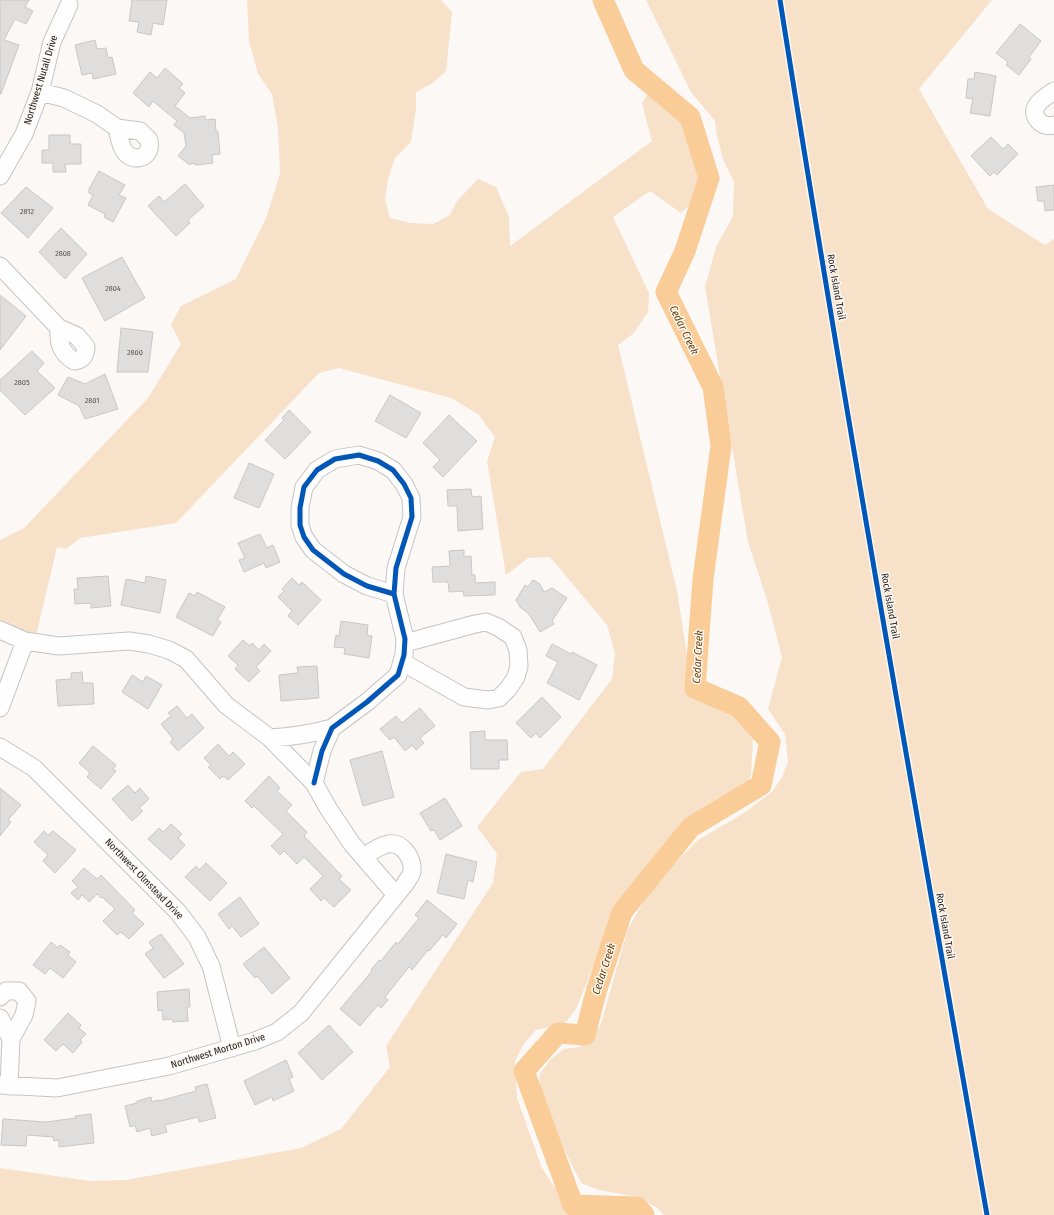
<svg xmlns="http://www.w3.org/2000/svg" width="1054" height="1215" font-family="'Fira Sans Condensed',sans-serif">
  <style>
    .green { fill: #f8e1c9 }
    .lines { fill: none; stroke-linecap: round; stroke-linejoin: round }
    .river { stroke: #f9cc98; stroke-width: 21 }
    .building { fill: #e0dedc; stroke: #cac7c5 }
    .minor-casing { stroke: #c6c4c2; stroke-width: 19 }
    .minor { stroke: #fefefe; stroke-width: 17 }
    .cycleway-casing { stroke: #fef8f3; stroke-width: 8 }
    .cycleway { stroke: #0057b8; stroke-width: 5 }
    .labels { text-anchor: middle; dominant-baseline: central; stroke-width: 3; stroke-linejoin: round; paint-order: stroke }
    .number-label { font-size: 8px; fill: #545351 }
    .street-label { font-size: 10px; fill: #232220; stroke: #fef8f3 }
    .water-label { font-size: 11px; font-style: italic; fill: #663e00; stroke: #fef8f3 }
  </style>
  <rect width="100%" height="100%" fill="#fbf8f6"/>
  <path class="green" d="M247 0H441L452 12 446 71 433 83 416 92V108L411 142 395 158 388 179 385 199 390 218 410 223 433 224 450 215 457 201 478 179 496 187 509 217 510 246 652 141 642 103 650 90 683 121 696 150 700 176 698 189 693 202 681 213 650 191 613 217 649 293 648 312 634 333 618 345 677 591 689 667 708 683 742 718 753 738 751 776 744 788 689 821 644 874 616 910 576 1009 566 1022 551 1027 536 1030 525 1042 515 1061 517 1098 542 1168 553 1185 561 1194 600 1211 618 1215H0V1168L90 1181 126 1180 301 1148 341 1129 390 1067 386 1046 493 883 497 854 477 827 521 772 543 769 612 679 615 654 607 625 550 557 528 558 506 575 487 461 495 437 478 414 451 398 339 368 319 373 176 523 80 538 66 549 57 547 36 636 9 628 0 622V540L24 528 148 398 181 344 171 325 181 306 236 279 266 218 280 174 278 128 272 94 258 74 249 41Z
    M646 0H992L919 89 988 209 1045 245 1054 239V1215H664L656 1207 638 1197 599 1190 581 1183 559 1139 539 1088 540 1074 551 1059 564 1049 580 1047 600 1027 628 929 645 899 670 868 698 840 744 813 772 792 782 777 788 762 785 734 768 709 782 657 767 600 748 542 705 287 716 247 733 216 734 182 723 159 717 136 715 121 691 92Z"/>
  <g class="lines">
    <path class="river" d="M603 0 634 70 690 117 709 178 685 251 666 292 713 387 721 446 703 579 695 688 739 707 770 742 761 785 691 827 622 912 596 992 585 1035 558 1033 524 1071 573 1205 637 1207 644 1215"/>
  </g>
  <path class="building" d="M0 0H29L25 7 33 11 26 24 15 19 4 40 19 45 1 94H0Z
    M132 0H167L163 25 153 23 151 35 137 32 139 22 129 21Z
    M1020 24 1041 41 1029 57 1031 59 1019 75 1006 65 1008 62 996 53Z
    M95 40 97 49 106 48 108 58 112 57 116 74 93 79 92 73 82 75 75 45Z
    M165 68 183 84 179 88 185 93 175 106 190 118 205 116V120L215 119 216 131 218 132 220 154 212 155 213 163 197 165 192 163 190 165 178 156 186 146 184 133 174 125 177 121 153 101 149 107 133 93 150 72 157 78Z
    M975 72 996 76 990 116 970 113 973 99 966 98 968 79H974Z
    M49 135H70V144H81V164H65L66 172H53V163H42V150H49Z
    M991 137 1003 149 1008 144 1018 154 997 175 994 172 990 176 971 156Z
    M99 171 125 185 119 195 126 198 113 222 104 217 105 214 88 205 93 195 89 193V189Z
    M185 184 204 206 188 220 190 223 176 236 148 206 159 196 164 202Z
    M1054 185V210L1045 211 1044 201H1038L1036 187Z
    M26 187 53 208 28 238 1 213Z
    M61 228 87 254 65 279 39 252Z
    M122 257 145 298 105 321 82 278Z
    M0 295 26 316 0 350Z
    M121 328 153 332 148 372H117Z
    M32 351 44 363 37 371 55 388 25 415 0 390V380Z
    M105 374 118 409 85 419 79 406 58 395 68 377 85 384Z
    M390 395 421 413 406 438 375 421Z
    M289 410 311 432 285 459 265 440 284 420 282 418Z
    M449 415 477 441 443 477 433 467 440 460 423 443Z
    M249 463 274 474 259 508 234 498Z
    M471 489 472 497 481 496 483 529 458 531 457 506H448L447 490Z
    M260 534 267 548 273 545 280 562 266 568 264 563 244 572 239 560 245 558 238 543Z
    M464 550V557L471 556 472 575H475V583L495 582V595L464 596 463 591 449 592 448 582H433L432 567 450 566 449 551Z
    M108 576 111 606 91 608V603L75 604 74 589H78L77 578Z
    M146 576 166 580 160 613 121 605 126 579 145 583Z
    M292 578 299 585 302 582 321 600 298 625 288 616 292 611 278 597 284 591 282 589Z
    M533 580 540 584 544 592 552 588 567 598 552 621 554 624 540 632 529 614 520 607 516 600 525 585 528 587Z
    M197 592 225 607 217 620 221 622 213 636 176 617 189 593 195 596Z
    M341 621 368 625 367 635 372 636 369 658 344 654 345 648 334 647 336 635 339 636Z
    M243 640 250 646 252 643 259 650 264 644 271 651 256 667 260 671 249 682 235 669 238 665 228 656Z
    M552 644 571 654 572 652 597 665 579 700 547 683 558 662 546 656Z
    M317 666 319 698 281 701 279 675 298 673 297 667Z
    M82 672 83 683H93L94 704 58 706 56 680 71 679V673Z
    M132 675 143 682 146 676 162 685 148 709 122 692Z
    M542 697 561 717 540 738 536 733 531 738 516 723Z
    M177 706 187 718 192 714 204 728 178 751 170 742 173 739 161 724 171 716 168 713Z
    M420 708 435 726 420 738 424 743 416 750 412 745 405 751 394 737 390 740 380 729 396 716 402 723Z
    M485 731V740H507L508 760H499V769H471L470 732Z
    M218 744 229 756 233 752 245 764 228 780 223 776 220 779 208 767 211 765 204 758Z
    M93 746 116 765 113 769 116 771 101 789 87 777 90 773 79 763Z
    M382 751 394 797 363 806 350 760Z
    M269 776 280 788 277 791 292 805 286 811 307 832 304 836 342 876 339 879 351 890 334 907 324 898 321 901 310 889 323 876 304 857 297 864 284 851 280 855 271 846 283 834 254 806 252 808 245 801Z
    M128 785 135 793 140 788 149 799 139 808 143 811 132 821 112 799Z
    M0 788 21 805 8 820 11 822 0 836Z
    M445 798 462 826 440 840 434 830 431 831 420 813Z
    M171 824 182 834 178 838 185 845 171 860 148 839 159 828 163 832Z
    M44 831 48 835 53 831 76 850 55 873 43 861 48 855 34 842Z
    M446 854 477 862 473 882 468 880 464 899 437 893Z
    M206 863 227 883 210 901 185 877 196 866 199 870Z
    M84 868 97 879 101 875 135 910 132 913 144 924 129 939 121 932 117 935 103 921 115 909 102 897 101 898 97 894 89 902 82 895 78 900 71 893 78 887 72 881Z
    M240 897 259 924 241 937 232 926 229 929 218 914Z
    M427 900 457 924 446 938 443 935 429 951 428 950 412 970 409 967 385 997 388 1000 381 1008 378 1005 360 1026 340 1009 372 971 371 970 379 960 381 961 396 942 398 944 419 918 415 915Z
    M161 934 184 964 164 978 145 954 153 948 149 942Z
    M51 942 58 948 60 945 70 952 68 955 76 962 63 978 50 968 45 974 33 965Z
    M264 947 290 978 272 994 257 976 255 978 243 964Z
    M189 989 190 1007H187L188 1021 173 1022 172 1019 163 1020 162 1010 158 1011 157 992Z
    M68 1013 81 1025 79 1028 86 1034 80 1040 82 1042 73 1053 63 1044 56 1051 44 1040Z
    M329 1025 353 1052 322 1080 298 1053Z
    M286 1060 293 1077 289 1079 294 1091 273 1101 272 1097 255 1105 244 1081Z
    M207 1084 216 1118 199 1122 198 1117 165 1125 167 1132 152 1136 150 1128 137 1132 135 1125 130 1127 125 1106 137 1103V1101L151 1097 152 1102 158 1100 159 1101 196 1091 195 1087Z
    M91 1114 94 1143 59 1147V1140L54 1141 53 1137 27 1135 26 1146 1 1145 3 1119 46 1122 76 1118 75 1116Z"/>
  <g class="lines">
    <defs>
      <path id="minor" d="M1054 91C1048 95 1041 99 1037 105 1029 116 1043 129 1054 125
        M40 92 64 98 97 114 117 128 140 131 149 140C149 142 150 147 149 149 146 160 131 161 125 152 120 146 119 136 117 128
        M0 176 24 134 40 92 52 42 69 5
        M0 266 59 328
        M59 328 77 336 86 347C85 356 83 360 74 361 61 353 58 343 59 328Z
        M0 630 25 641 59 646 129 641 149 644 169 650 186 659 226 705 270 738 314 783 328 808 352 844 396 895
        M402 661 404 663 464 697 488 700 499 698 508 689 516 677 519 666 518 650 513 637 498 627 486 622 475 624 405 643
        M0 708 25 641
        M270 738C291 737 311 734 332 728
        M0 747 34 768 178 912 197 937 211 966 232 1048
        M314 783 322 751 332 728 367 702 398 675 404 655 405 639 394 594 396 568 412 517 411 498 404 484 393 470 378 461 359 455 335 459 317 470 304 487 300 508V525L304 537 313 550 344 574 367 586 394 594
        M0 997 6 991H19L27 1001 24 1015 11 1039 9 1086
        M0 1018 11 1039
        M0 1085 57 1088 169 1066 255 1041 277 1032 301 1013 405 884C407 880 412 875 412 871 413 858 402 841 388 844 379 846 371 852 363 857"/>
    </defs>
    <use href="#minor" class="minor-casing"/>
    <use href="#minor" class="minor"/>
    <defs>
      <path id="cycleway" d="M780 0C844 406 916 810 987 1215
        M314 783 322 751 332 728 367 702 398 675 404 655 405 639 394 594 396 568 412 517 411 498 404 484 393 470 378 461 359 455 335 459 317 470 304 487 300 508V525L304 537 313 550 344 574 367 586 394 594"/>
    </defs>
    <use href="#cycleway" class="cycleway-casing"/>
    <use href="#cycleway" class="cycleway"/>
  </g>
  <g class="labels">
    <g class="number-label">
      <text x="27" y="211">2812</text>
      <text x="63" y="253">2808</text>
      <text x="113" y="288">2804</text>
      <text x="135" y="352">2800</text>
      <text x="22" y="382">2805</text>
      <text x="92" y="400">2801</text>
    </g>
    <g class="street-label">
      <text transform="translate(41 80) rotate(-73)">Northwest Nutall Drive</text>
      <text transform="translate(836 287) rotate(80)">Rock Island Trail</text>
      <text transform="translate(890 606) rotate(80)">Rock Island Trail</text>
      <text transform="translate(144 879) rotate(46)">Northwest Olmstead Drive</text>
      <text transform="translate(945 926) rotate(80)">Rock Island Trail</text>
      <text transform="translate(218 1051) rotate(-17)">Northwest Morton Drive</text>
    </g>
    <g class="water-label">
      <text transform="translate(684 330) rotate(64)">Cedar Creek</text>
      <text transform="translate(698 657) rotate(-87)">Cedar Creek</text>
      <text transform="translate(604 969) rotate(-72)">Cedar Creek</text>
    </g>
  </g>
</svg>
